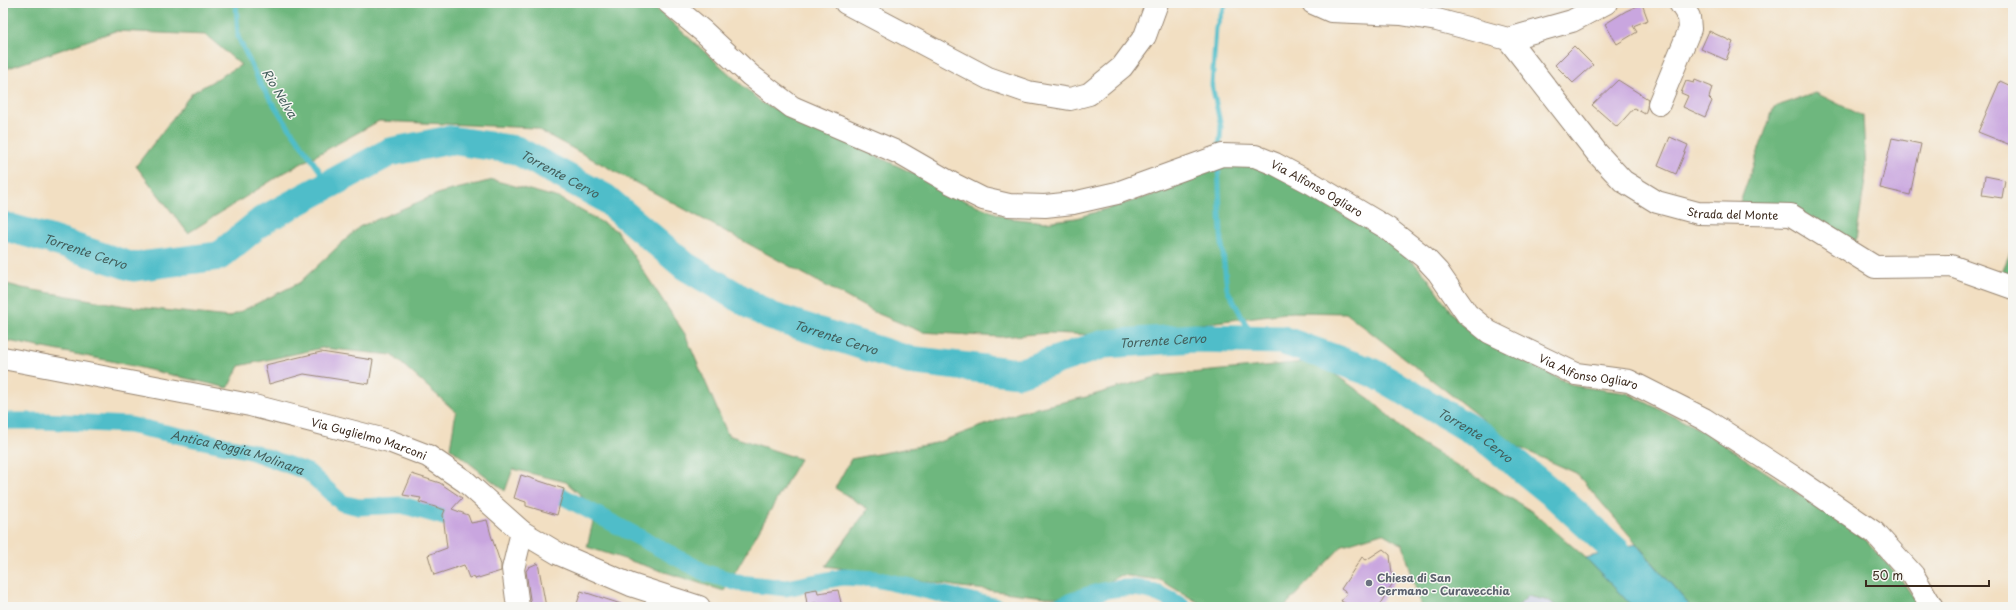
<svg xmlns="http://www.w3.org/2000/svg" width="2016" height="610" font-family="'Playpen Sans',sans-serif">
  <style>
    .industrial { fill: #bdc3de }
    .forest { fill: #6eb77e; stroke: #54704e }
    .water { fill: #50bdc9; stroke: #467474 }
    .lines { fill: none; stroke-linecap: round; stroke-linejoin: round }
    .stream { stroke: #50bdc9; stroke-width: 5 }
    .canal { stroke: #50bdc9; stroke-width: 17 }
    .river { stroke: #50bdc9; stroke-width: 29 }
    .building { fill: #c9a6df }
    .minor-casing { stroke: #968470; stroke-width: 24 }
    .major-casing { stroke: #968470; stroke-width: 24 }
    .minor { stroke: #fff; stroke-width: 22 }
    .major { stroke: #fff; stroke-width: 22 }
    .worship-dot { fill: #6b7280; stroke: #f6f6f2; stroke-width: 1.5 }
    .labels { text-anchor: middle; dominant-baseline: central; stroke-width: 3; stroke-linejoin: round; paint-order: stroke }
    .street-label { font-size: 11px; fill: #3b2a1e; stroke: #f6f6f2 }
    .worship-label { font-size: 11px; font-weight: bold; fill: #5b616d; stroke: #f6f6f2; text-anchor: start }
    .water-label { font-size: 12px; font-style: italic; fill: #425d5a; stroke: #f6f6f2 }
  </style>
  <rect width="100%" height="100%" fill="#f6f6f2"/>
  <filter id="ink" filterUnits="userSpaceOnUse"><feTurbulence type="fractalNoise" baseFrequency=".025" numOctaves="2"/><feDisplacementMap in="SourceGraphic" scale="8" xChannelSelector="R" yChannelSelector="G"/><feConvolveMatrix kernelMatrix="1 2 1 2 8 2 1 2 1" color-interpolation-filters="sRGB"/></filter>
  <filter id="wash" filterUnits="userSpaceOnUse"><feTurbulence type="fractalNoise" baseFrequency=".012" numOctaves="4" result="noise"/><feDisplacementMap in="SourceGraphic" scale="16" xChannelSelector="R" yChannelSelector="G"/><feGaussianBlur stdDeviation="0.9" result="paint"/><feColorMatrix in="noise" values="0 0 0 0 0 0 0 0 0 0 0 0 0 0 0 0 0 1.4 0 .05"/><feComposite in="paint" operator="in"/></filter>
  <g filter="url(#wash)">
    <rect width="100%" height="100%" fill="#f2dfc2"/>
    <path class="industrial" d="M1528 596 1550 601 1557 607H1517Z"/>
    <path class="forest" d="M10 3H650L762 103 915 174 956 197 1008 218 1045 222 1076 218 1156 194 1204 165 1255 162 1380 237 1415 264 1427 277 1456 319 1483 342 1575 386 1627 393 1699 429 1786 485 1866 540 1901 579 1920 607H1691L1576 473 1518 447 1346 313 1293 312 1200 324 1123 336 1048 333 1000 337 922 332 874 312 535 128 379 121 282 174 188 233 136 166 192 93 241 65 206 35 115 31 3 70V7Z
      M1816 93 1863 116 1866 173 1855 247 1739 205 1774 107Z
      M493 180 559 198 617 231 685 334 728 435 800 459 724 591 587 547 596 509 566 482 513 469 505 491 450 448 456 412 392 355 322 348 239 366 228 388 111 361 3 340V283L22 288 126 306 229 317 299 283 359 227 440 193Z
      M2013 246V279L2001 274Z
      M1316 361 1370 399 1414 439 1533 512 1586 558 1633 607H1557L1550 601 1528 596 1517 607H1421L1403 545 1382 533 1343 545 1284 607H1206L1160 580 1121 575 1082 597H1045L961 587 826 566 868 509 835 488 851 459 936 443 1023 411 1086 397 1159 376Z"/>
    <path class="water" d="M1636 544 1691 607H1633L1586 558Z"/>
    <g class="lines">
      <path class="stream" d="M236 3 238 37 260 83 281 116 329 184
        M1219 151 1221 127 1212 85 1216 28 1226 3
        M1218 163 1221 235 1227 289 1254 339"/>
      <g class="canal">
        <path id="s1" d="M3 421H43L129 425 250 451 308 472 342 503 359 507 402 505 458 521"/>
        <path d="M562 496 706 573 739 583 786 588 843 577 876 579 998 607"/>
        <path d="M1054 607C1068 603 1081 597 1095 593 1130 583 1154 588 1183 607"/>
      </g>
      <path class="river" id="s2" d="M3 226 49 239 133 267 219 256 263 220 390 152 450 140 516 150 605 198 685 266 770 316 908 360 1019 373 1104 344 1195 338 1282 340 1374 373 1482 436 1557 497 1617 552 1661 607"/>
    </g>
    <g id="blocks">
      <path class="building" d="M1642 4 1648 20 1633 26 1637 32 1617 44 1605 24 1626 11Z
        M1709 31 1733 42 1726 60 1701 49Z
        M1574 46 1593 65 1573 83 1555 65Z
        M1618 80 1648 99 1647 108 1645 114 1634 108 1617 127 1592 105Z
        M1695 80 1712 87 1709 98 1712 101 1705 117 1683 107 1688 96 1681 93 1686 81 1694 83Z
        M2000 81 2013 87V146L1978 132Z
        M1670 137 1688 145 1676 174 1658 166Z
        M1892 138 1921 144 1910 195 1880 188Z
        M1985 176 2005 180 2002 198 1982 195Z
        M321 352 373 360 369 384 304 374 269 384 265 365Z
        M412 474 440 483 462 498 452 509 468 515 471 523 487 520 491 535 501 565V571L475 579 474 576 469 578 464 565 434 575 428 555 447 548 443 515 445 510 419 502 421 498 403 495Z
        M521 475 564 489 557 515 526 506V502L514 498Z
        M1383 549 1390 555 1392 575 1396 578 1378 607H1352L1341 601 1347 593 1341 589 1362 557 1366 560Z
        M538 563 546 607H531L530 599 526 571 529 567Z
        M817 589 818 593 838 590 842 607H817L816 603 807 604 805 591Z
        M581 591 621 604 620 607H576Z"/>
    </g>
  </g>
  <g filter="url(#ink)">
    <use href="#blocks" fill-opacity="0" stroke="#968470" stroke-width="1"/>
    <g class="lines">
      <defs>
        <g id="minor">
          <path d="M846 3 988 78 1028 92 1070 99 1089 94 1122 67 1145 36 1157 3"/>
          <path d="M1313 3 1331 11 1401 14 1437 20 1508 39 1572 21 1606 3"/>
          <path id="s3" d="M1508 39 1597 153 1623 181 1657 202 1698 213 1791 215 1875 267 1951 266 2013 288"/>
          <path d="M1659 104 1690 29 1689 17 1680 3"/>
          <path id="s4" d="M3 358 250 405 389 441 428 456 466 482 522 532 559 554 631 585 699 607"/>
          <path d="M518 607 513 569 522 532"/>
        </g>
        <g id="major">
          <path id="s5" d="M669 3 704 32 750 75 792 107 899 153 951 183 983 199 1009 205 1045 206 1073 203 1117 193 1222 155 1255 156 1275 164 1313 184 1387 228 1424 257 1438 272 1467 314 1489 332 1576 374 1629 381 1704 419 1792 476 1875 533 1913 575 1932 607"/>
        </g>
      </defs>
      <use href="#minor" class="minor-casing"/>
      <use href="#major" class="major-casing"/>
      <use href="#minor" class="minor"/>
      <use href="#major" class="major"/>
    </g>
  </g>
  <circle class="worship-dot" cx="1369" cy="583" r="4"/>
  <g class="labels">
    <g class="street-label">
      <text stroke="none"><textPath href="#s5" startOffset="724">Via Alfonso Ogliaro</textPath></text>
      <text stroke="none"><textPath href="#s3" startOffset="300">Strada del Monte</textPath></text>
      <text stroke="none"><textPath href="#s5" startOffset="1060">Via Alfonso Ogliaro</textPath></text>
      <text stroke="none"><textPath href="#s4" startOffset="375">Via Guglielmo Marconi</textPath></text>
    </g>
    <g class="worship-label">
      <text x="1377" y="577">Chiesa di San<tspan x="1377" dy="13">Germano - Curavecchia</tspan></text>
    </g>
    <g class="water-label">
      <text transform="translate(280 93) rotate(59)">Rio Nelva</text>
      <text stroke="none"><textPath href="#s2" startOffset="602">Torrente Cervo</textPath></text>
      <text stroke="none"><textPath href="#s2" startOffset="86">Torrente Cervo</textPath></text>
      <text stroke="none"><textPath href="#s2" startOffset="926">Torrente Cervo</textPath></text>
      <text stroke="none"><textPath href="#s2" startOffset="1262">Torrente Cervo</textPath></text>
      <text stroke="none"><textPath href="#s2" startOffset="1598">Torrente Cervo</textPath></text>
      <text stroke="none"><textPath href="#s1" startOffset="238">Antica Roggia Molinara</textPath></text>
    </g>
  </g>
  <rect width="2016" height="610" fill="none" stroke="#f6f6f2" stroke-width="16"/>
  <path d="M1866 580v6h123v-6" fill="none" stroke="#3b2a1e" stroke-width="2"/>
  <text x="1872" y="580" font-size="12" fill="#3b2a1e" stroke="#f6f6f2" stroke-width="3" paint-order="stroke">50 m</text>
</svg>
